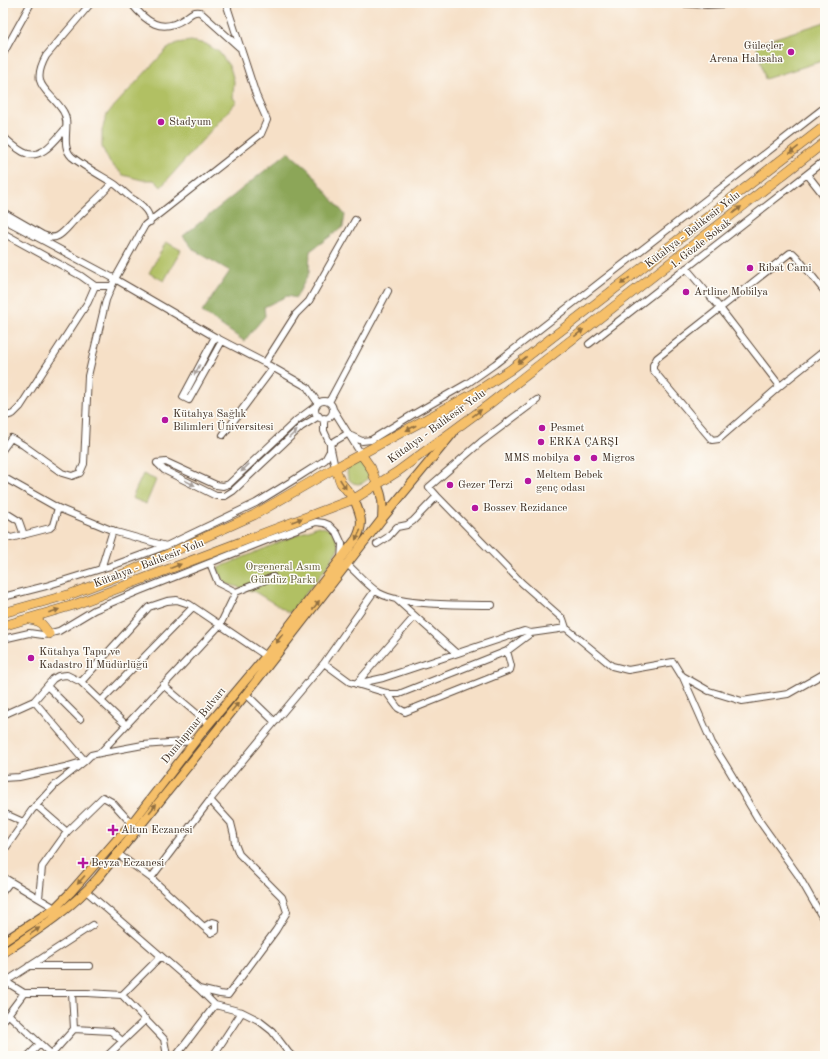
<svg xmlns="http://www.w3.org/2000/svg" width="828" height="1059" font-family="'Old Standard TT',serif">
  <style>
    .green { fill: #b1c063; stroke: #767540 }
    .forest { fill: #8ca659; stroke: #64683c }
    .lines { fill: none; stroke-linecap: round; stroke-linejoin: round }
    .minor-casing { stroke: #574537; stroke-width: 8 }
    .major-casing { stroke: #574537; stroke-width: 10 }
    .highway-casing { stroke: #574537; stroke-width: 10 }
    .minor { stroke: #fff; stroke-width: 6 }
    .major { stroke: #f6c06b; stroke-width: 8 }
    .highway { stroke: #f6c06b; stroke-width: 9 }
    .oneway { fill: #8f6e41 }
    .oneway2 { fill: #a79f9a }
    .poi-dot { fill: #b5179e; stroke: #fdfcf7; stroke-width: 1.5 }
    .labels { text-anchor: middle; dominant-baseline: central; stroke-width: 3; stroke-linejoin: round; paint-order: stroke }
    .poi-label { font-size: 11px; fill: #3b2a1e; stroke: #fdfcf7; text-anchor: start }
    .street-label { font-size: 11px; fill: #3b2a1e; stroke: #fdfcf7 }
    .park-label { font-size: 11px; fill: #5e5733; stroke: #fdfcf7 }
  </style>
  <rect width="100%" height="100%" fill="#fdfcf7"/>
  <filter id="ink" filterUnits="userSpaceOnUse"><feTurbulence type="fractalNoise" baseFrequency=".025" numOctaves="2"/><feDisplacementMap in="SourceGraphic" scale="8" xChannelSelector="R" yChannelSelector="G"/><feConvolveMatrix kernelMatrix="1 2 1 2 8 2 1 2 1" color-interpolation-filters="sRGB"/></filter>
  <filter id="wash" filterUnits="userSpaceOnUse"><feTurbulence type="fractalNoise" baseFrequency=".012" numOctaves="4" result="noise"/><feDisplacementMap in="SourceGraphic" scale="16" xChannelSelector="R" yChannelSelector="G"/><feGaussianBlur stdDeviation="0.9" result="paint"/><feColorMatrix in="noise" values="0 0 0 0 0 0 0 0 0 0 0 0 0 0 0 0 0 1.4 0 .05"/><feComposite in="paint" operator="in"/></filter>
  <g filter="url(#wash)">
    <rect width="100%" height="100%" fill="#f6e0c7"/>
    <path class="green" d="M825 22V60L765 79 756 44Z
      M191 41 206 44 219 52 230 67 234 81 233 98 237 101 161 187 154 180H142L123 175 110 163 102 147V130L107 114 166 50 177 43Z
      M166 242 181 250 164 281 149 273Z
      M347 473a11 11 0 1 1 22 0a11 11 0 1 1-22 0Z
      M143 474 156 480 146 504 132 498Z
      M318 526C333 529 335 533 339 547L327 567 290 613 255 592 224 583 218 568Z"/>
    <path class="forest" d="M288 152 309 170 345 215 343 227 310 251 309 273 296 298 287 296 264 307 265 316 244 341 202 312 230 271 194 250 183 236Z"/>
  </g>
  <g filter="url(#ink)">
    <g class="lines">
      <defs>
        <path id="minor" d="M91 3 46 56C29 87 49 89 63 111 72 124 59 145 72 157 86 168 102 176 116 185 121 189 125 193 130 197 135 201 140 203 144 208 148 212 150 217 150 222
          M131 3C146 22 161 34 184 19 190 15 192 11 200 12L239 47
          M673 3 707 5 745 3
          M3 54 31 3
          M3 136C9 142 16 148 23 152 41 162 56 139 66 128
          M807 174 825 197
          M3 212 43 235C48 237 53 239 58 236 65 232 70 224 76 219 88 207 101 196 112 183
          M3 219 115 279 215 337 265 363 307 387 318 403
          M3 233 81 276 95 286H112
          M686 268 720 308 780 386
          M825 292 797 257 793 253H790L657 358 653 365V370L712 440 719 439 780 386 825 350
          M215 337 183 397 189 400 222 341
          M589 344 825 160
          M265 363 296 314 309 301 355 220
          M315 410a9 9 0 1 1 18 0a9 9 0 1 1-18 0Z
          M329 402 388 291
          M333 409 361 454
          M3 417 13 414 20 407 88 302 95 286
          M324 418V431L330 444 335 468
          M223 435 273 368
          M3 449 11 438 23 445 62 473 72 476 80 473 84 464 88 376 106 300 115 279 145 225 261 134 267 120 256 95 226 3
          M157 463 164 470 216 496H225L233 491 301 427 319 416
          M157 463 166 462 216 485 223 486 229 484 297 420 316 406
          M3 477 58 508 116 532 166 546
          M437 496 429 487 481 442 537 400
          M3 511 19 521 24 535
          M3 534 11 538 50 528 53 525 58 508
          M210 563 218 583 236 592 273 577
          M347 564C356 572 369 587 379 593 402 606 464 605 492 605
          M101 569 113 530
          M3 597 46 586 117 564 166 546 256 503 300 476 325 460 330 451V444L347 434 362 441 371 440 412 415 468 383 495 364 825 107
          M396 599 456 653
          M415 616 356 684 383 678 524 631 531 633
          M566 628 612 666 628 670 673 662 681 675 709 691 742 701 788 694 825 673
          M3 639 29 633 43 635 59 631 94 610 139 591 270 539 316 522 324 523 329 525 337 533 342 544 341 560
          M324 663 350 682 390 694H399L507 651 531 633 566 628 563 619 522 583 437 496 413 521 407 525 397 527 388 537 377 544
          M682 675 712 743 727 767 758 819 798 875 825 922
          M81 682 149 607 167 601 177 600 189 604 266 656
          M163 685 209 724
          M47 686 80 719
          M387 693 398 708 405 712 510 670 511 666 507 651
          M246 694 275 722
          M101 701 193 607
          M3 715 34 701
          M100 753 220 625 236 592
          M3 778 19 777 65 767 85 761 91 755 100 753 143 745 195 741
          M36 805 67 832
          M3 813 23 822
          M3 852 32 810 55 785 85 761 34 701 53 679 58 676 67 675 81 682 126 725
          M118 854 151 878 204 927 211 933 216 931V923L212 922 204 927
          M3 877 55 908
          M151 878 210 800 283 712 324 663 375 590
          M3 891 10 882
          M86 891 199 989 220 994 228 995 276 930 287 912 282 897 239 854 235 844 234 835 231 823 210 800
          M39 898 42 867 67 832 103 797 112 802 131 823
          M29 966H90
          M3 980 24 993H87L122 995 164 1039 167 1056
          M5 982 93 925
          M200 990 215 1005 242 1012 258 1020 272 1031 288 1052 292 1056
          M122 995 161 956
          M8 1014 51 1054
          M3 1021 24 993
          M74 1029 111 1031 122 1041
          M28 1056 40 1044
          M50 1056 74 1029 72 993
          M107 1056 146 1019
          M176 1056 215 1005
          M213 1056 242 1012"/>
        <path id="major" d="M377 484C383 497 383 505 382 519
          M3 942 55 908 70 893 135 819 203 731 266 656 356 539C365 523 360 514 354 499
          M3 953C38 930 70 910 98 878L246 694 382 519 453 433"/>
        <path id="highway" d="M361 454 371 468 377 484
          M335 468 341 483 354 499
          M3 613 71 594 126 573 254 515 335 468 473 394 510 370 825 126
          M29 619C40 620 43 625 49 634
          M3 626 74 605 354 499 397 472 488 405 825 142"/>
      </defs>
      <use href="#minor" class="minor-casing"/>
      <use href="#major" class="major-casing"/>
      <use href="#highway" class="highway-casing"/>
      <use href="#minor" class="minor"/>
      <use href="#major" class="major"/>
      <use href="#highway" class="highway"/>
    </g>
    <defs><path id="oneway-solid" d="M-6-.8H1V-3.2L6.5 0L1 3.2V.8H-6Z"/></defs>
    <g class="oneway">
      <use href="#oneway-solid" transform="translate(794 150) rotate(142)"/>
      <use href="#oneway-solid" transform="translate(737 210) rotate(-38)"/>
      <use href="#oneway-solid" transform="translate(625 281) rotate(142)"/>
      <use href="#oneway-solid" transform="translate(579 333) rotate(-38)"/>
      <use href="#oneway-solid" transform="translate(522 360) rotate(142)"/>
      <use href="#oneway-solid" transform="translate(477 413) rotate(-37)"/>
      <use href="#oneway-solid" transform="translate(411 428) rotate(152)"/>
      <use href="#oneway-solid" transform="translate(343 484) rotate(57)"/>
      <use href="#oneway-solid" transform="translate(297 520) rotate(-21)"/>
      <use href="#oneway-solid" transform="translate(358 535) rotate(117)"/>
      <use href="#oneway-solid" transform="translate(176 566) rotate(-21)"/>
      <use href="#oneway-solid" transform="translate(316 605) rotate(-53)"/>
      <use href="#oneway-solid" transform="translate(54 611) rotate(-18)"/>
      <use href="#oneway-solid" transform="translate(279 639) rotate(127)"/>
      <use href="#oneway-solid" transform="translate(235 707) rotate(-51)"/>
      <use href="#oneway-solid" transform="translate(153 808) rotate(-51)"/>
      <use href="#oneway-solid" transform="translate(81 880) rotate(131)"/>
      <use href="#oneway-solid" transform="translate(35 931) rotate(-34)"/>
    </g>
    <g class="oneway2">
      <use href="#oneway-solid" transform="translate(197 370) rotate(118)"/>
      <use href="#oneway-solid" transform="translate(293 434) rotate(-43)"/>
      <use href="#oneway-solid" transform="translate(245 468) rotate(136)"/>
      <use href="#oneway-solid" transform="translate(190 483) rotate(27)"/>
    </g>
  </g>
  <g class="poi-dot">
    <circle cx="791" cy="52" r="4"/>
    <circle cx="161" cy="122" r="4"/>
    <circle cx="750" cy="268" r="4"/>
    <circle cx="686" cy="292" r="4"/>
    <circle cx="165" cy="420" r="4"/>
    <circle cx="542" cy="428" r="4"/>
    <circle cx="541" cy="442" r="4"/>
    <circle cx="577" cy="458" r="4"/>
    <circle cx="594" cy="458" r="4"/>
    <circle cx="528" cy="481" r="4"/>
    <circle cx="450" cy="485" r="4"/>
    <circle cx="475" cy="508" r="4"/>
    <circle cx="31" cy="658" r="4"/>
    <path d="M111 824h4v4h4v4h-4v4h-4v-4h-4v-4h4z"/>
    <path d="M81 857h4v4h4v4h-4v4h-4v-4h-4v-4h4z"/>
  </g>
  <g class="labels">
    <g class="poi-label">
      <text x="783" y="46" text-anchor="end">Güleçler<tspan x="783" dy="13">Arena Halısaha</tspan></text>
      <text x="169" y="122">Stadyum</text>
      <text x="758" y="268">Ribat Cami</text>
      <text x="694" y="292">Artline Mobilya</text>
      <text x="173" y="414">Kütahya Sağlık<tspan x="173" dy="13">Bilimleri Üniversitesi</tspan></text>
      <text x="550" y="428">Pesmet</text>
      <text x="549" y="442">ERKA ÇARŞI</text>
      <text x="569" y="458" text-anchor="end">MMS mobilya</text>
      <text x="602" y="458">Migros</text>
      <text x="536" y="475">Meltem Bebek<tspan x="536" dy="13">genç odası</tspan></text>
      <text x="458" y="485">Gezer Terzi</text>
      <text x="483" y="508">Bossev Rezidance</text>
      <text x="39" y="652">Kütahya Tapu ve<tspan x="39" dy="13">Kadastro İl Müdürlüğü</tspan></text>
      <text x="121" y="830">Altun Eczanesi</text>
      <text x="91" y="863">Beyza Eczanesi</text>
    </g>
    <g class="street-label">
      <text transform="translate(693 230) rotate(-38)">Kütahya - Balıkesir Yolu</text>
      <text transform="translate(701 244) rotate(-38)">1. Gözde Sokak</text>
      <text transform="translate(437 427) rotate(-36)">Kütahya - Balıkesir Yolu</text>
      <text transform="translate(149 564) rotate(-21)">Kütahya - Balıkesir Yolu</text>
      <text transform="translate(194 726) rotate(-51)">Dumlupınar Bulvarı</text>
    </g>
    <g class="park-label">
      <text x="283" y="567">Orgeneral Asım<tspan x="283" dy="13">Gündüz Parkı</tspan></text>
    </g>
  </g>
  <rect width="828" height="1059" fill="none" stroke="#fdfcf7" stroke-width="16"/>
</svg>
